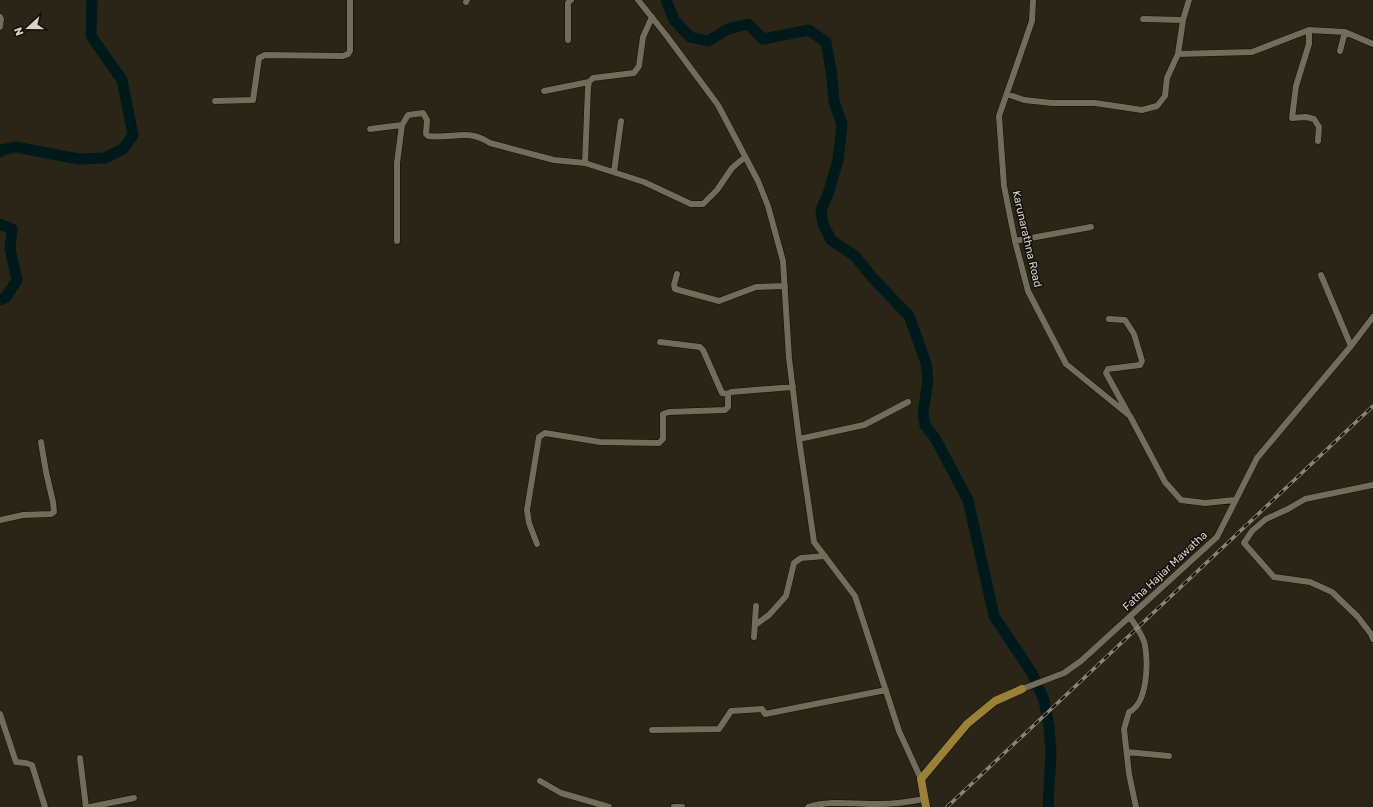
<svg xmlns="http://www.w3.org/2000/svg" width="1373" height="807" font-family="Rubik,sans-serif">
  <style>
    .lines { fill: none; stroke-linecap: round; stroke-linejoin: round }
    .river { stroke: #001a1b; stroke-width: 11 }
    .minor-casing { stroke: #120e02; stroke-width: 7 }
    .major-casing { stroke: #120e02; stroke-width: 9 }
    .minor { stroke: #726c5b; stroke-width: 6 }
    .major { stroke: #9a8038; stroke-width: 8 }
    .rail-casing { stroke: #898579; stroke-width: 3.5 }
    .rail { stroke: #100e08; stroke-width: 2; stroke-dasharray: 6; stroke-linecap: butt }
    .labels { text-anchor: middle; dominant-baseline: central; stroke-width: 3; stroke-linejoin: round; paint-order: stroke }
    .street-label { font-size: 11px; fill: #d8d5cc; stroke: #100e08 }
  </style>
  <rect width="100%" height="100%" fill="#2a2516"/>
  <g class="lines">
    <path class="river" d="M666 0 674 20 690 37 708 41 728 29 748 24 763 39 809 30 826 42 832 76 834 102 842 124 838 160 828 194 821 210 823 224 831 240 855 256 872 277 909 316 926 363 928 380 923 413 925 425 935 438 968 500 994 616 1032 673 1044 700 1049 726 1051 753 1048 807
      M0 152 1 150 16 147 78 159 105 158 123 149 133 135 122 80 91 36 92 0
      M0 224 12 229 10 249 17 280 6 297 0 300"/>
    <defs>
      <path id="minor" d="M638 0 666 35 718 105 758 181 768 206 783 261 789 358 799 439 814 542 855 596 899 731 921 779
        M1033 0 1032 21 999 116 1004 186 1015 241 1028 291 1066 364 1130 416 1165 482 1181 500 1205 503 1235 500
        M466 2 467 0
        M0 17 1 19 0 27
        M1143 19 1183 20
        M1309 30V44L1296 86 1292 118 1306 117 1314 119 1319 127 1318 141
        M568 40V3L571 0
        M1340 51 1345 32
        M1178 54 1183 20 1189 0
        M544 91 589 82
        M1007 94 1024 100 1052 103H1095L1142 110 1157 106 1165 96 1167 78 1178 54 1252 52 1309 30 1345 32 1373 44
        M215 101 253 100 259 58 265 55 343 56 348 54 350 51V0
        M370 129 402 125 408 115 423 113 427 120 426 134 428 136C453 139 467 128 490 143L554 160 585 163 588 88 589 82 593 78 634 73 639 66 643 37 652 17
        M585 163 644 182 691 204H703L717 190 732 168 745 157
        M614 172 621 121
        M397 241V163L402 125
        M1015 241 1091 227
        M677 274 674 285 675 289 719 301 756 287 785 286
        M1321 275 1351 346
        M1109 319 1125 320 1134 334 1142 361 1140 365 1108 369 1106 373 1128 413
        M660 342 700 347 703 350 722 393 728 394
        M799 439 864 425 908 402
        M1373 485 1305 499 1288 509 1266 519 1252 531 1244 543 1274 577 1310 582 1332 592 1358 617 1371 634 1373 639
        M0 520 23 515 51 514 54 512 53 502 46 472 41 442
        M537 544 529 523 527 510 539 437 545 433 600 442 659 443 663 439V414L669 412 725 410 728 407V394L731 392 793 387
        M1130 617C1135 625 1143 635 1145 645 1148 663 1148 703 1129 712L1124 729 1129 774 1136 807
        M755 625 769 615 786 596 794 563 801 558 825 556
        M754 637 756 606
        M1022 689 1064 673 1081 661 1217 537 1257 458 1351 346 1373 317
        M0 714 16 762 26 763 32 765 45 807
        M652 730 719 729 731 711 762 709 765 714 886 690
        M1127 752 1169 756
        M80 758 86 807
        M540 781 561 793 609 807
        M90 807 134 798
        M674 807H682
        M808 807C831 800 854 804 878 804 894 804 909 802 924 799"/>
      <path id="major" d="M926 807 921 779 967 724 995 701 1022 689"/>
    </defs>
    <use href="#minor" class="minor-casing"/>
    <use href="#major" class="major-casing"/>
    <use href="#minor" class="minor"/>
    <use href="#major" class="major"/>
    <defs>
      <path id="rail" d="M947 807 1373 406"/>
    </defs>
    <use href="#rail" class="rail-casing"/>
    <use href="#rail" class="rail"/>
  </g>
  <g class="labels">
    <g class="street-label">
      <text transform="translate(1027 239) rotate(77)">Karunarathna Road</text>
      <text transform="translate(1165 571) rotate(-43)">Fatha Hajiar Mawatha</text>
    </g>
  </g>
  <g transform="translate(28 28) rotate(249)" stroke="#100e08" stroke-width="3" paint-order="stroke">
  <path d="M0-3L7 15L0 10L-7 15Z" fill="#d8d5cc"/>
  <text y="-6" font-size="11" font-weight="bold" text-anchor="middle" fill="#d8d5cc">N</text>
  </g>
</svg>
